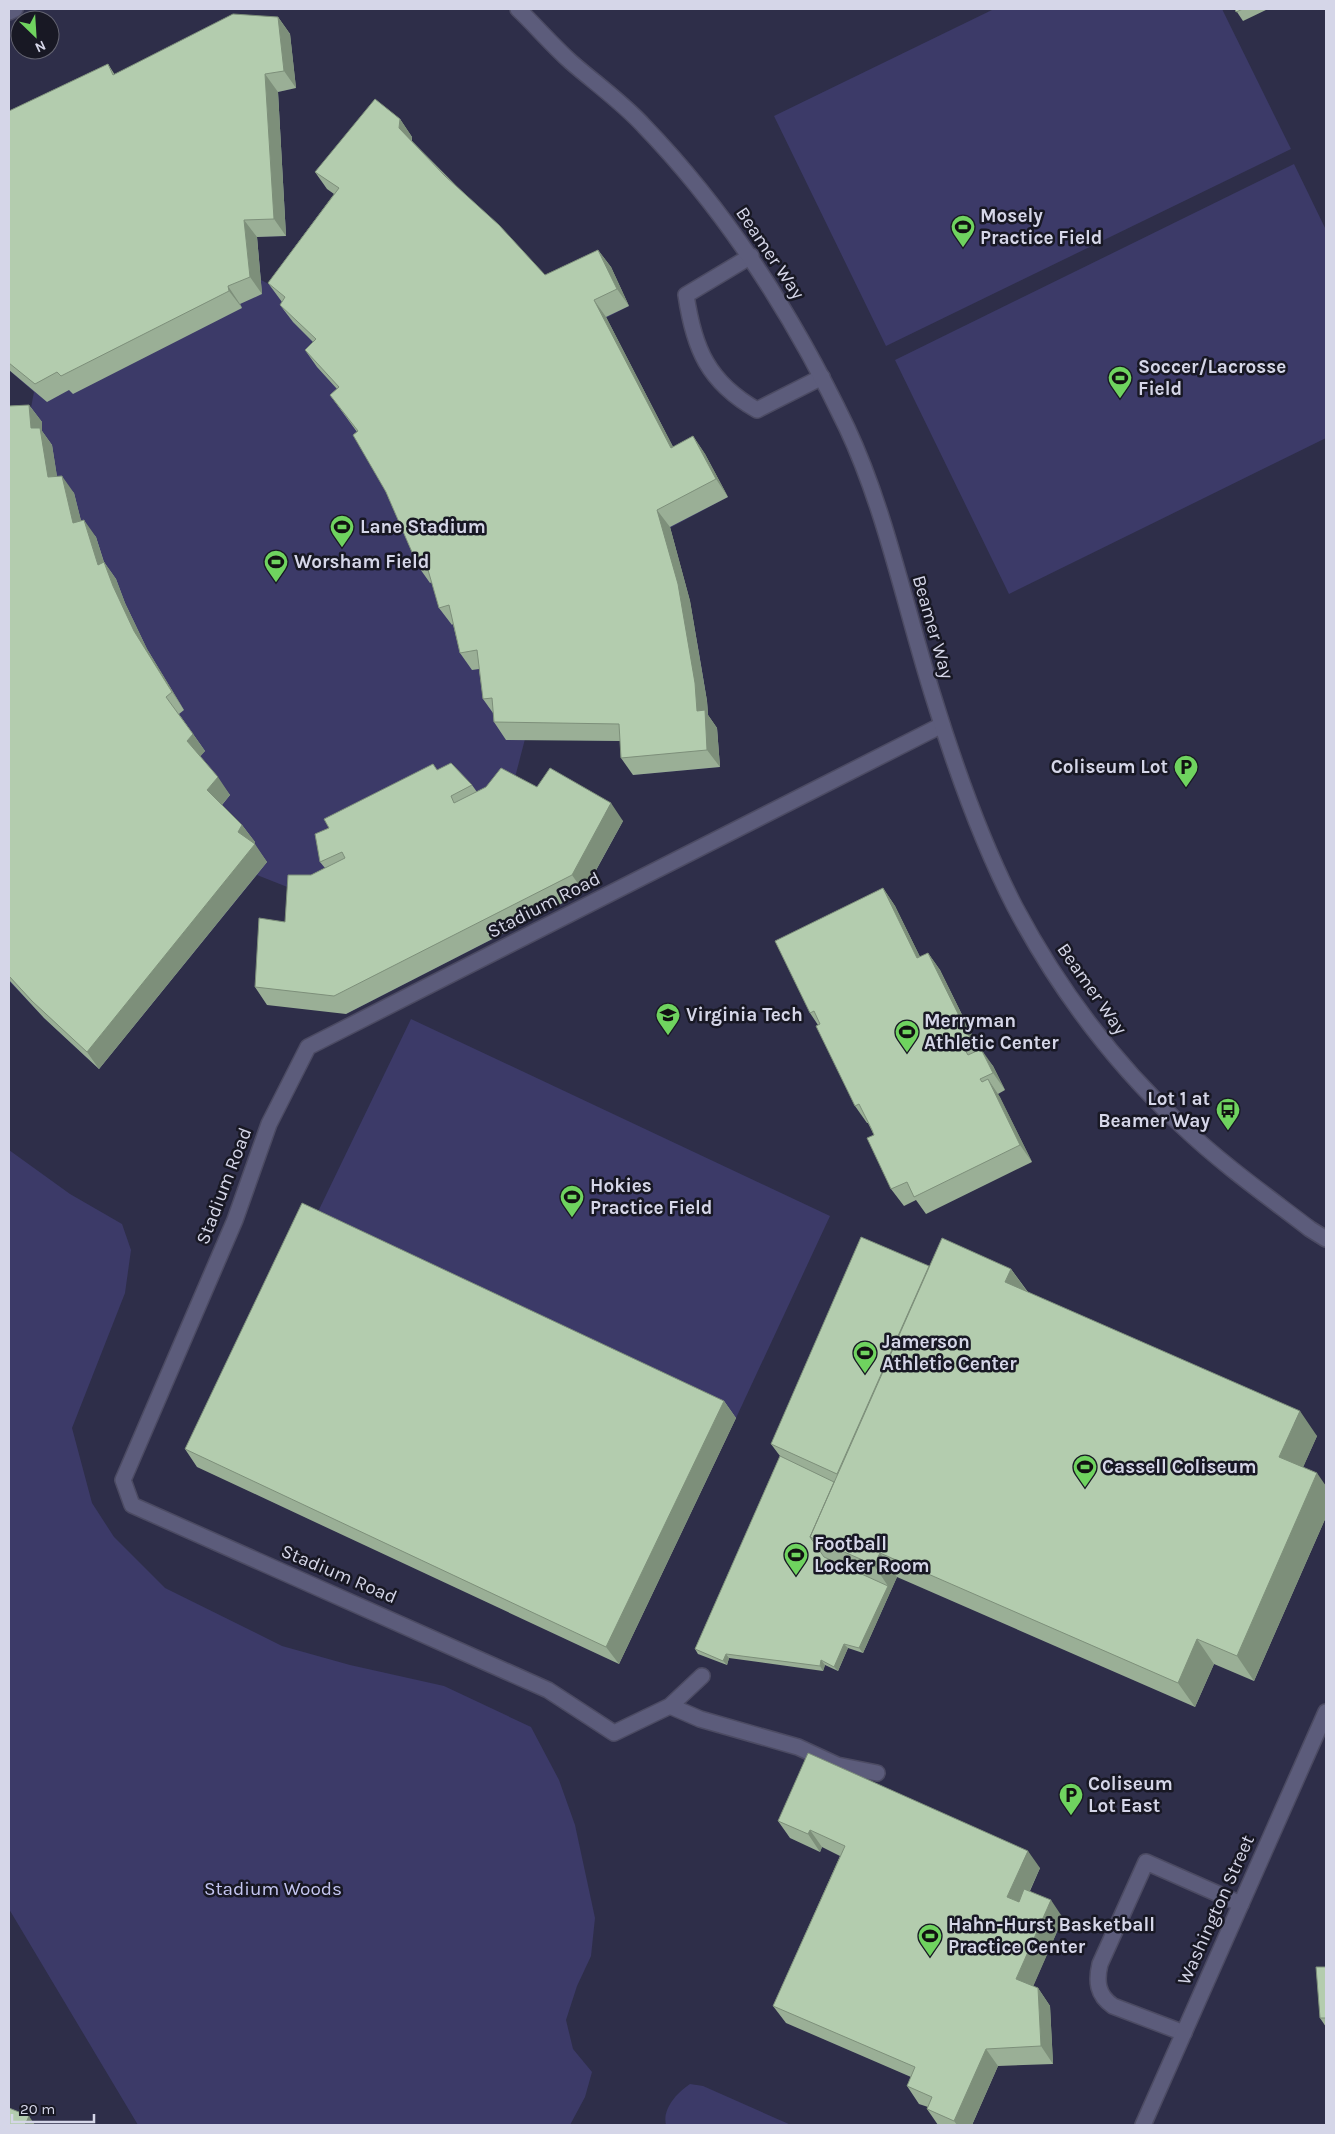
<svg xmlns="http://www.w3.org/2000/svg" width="1335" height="2134" font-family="Karla,sans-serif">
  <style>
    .green { fill: #3c3a68 }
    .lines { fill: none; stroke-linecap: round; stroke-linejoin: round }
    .lane-casing { stroke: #4c4b63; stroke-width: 18 }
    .secondary-casing { stroke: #4c4b63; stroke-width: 18 }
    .lane { stroke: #5c5c7b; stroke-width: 15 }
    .secondary { stroke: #5c5c7b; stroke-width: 15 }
    .wall { fill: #9aaf96 }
    .shaded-wall { fill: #7d8f7a }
    .building { fill: #b3ccae; stroke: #7d8f7a }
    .labels { text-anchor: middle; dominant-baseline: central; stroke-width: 5; stroke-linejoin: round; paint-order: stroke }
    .poi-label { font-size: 19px; font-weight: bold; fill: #d5d6e8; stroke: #181824; text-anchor: start }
    .street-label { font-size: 19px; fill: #d5d6e8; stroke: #181824 }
    .park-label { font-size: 19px; fill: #c5c6f2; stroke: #181824 }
  </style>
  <rect width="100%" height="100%" fill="#2e2e49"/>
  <path class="green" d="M994 9H1222L1291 149 886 346 774 116Z
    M296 88 278 92 286 236 257 237 261 280 286 293 387 117 412 137 411 145 557 293 629 306 606 318 683 466 728 497 670 528C688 593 703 660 710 728H717L720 767 633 775 631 741 525 739 513 785 549 804 562 785 623 821 584 892 346 1014 298 939 300 892 257 875 99 1069 44 1018 9 981V425L28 423 34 392 9 370V134Z
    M1294 164 1326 230V438L1009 594 895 360Z
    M411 1019 830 1216 736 1418 314 1220Z
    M9 1150 70 1194 122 1224 131 1250 125 1293 72 1428 92 1503 114 1537 165 1588 282 1646 350 1665 444 1686 531 1727 559 1780 575 1825 595 1918 591 1956 577 1986 566 2020 573 2049 592 2072 585 2097 570 2125H138L9 1909Z
    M690 2084 703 2086 791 2125H666C662 2108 678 2092 690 2084Z"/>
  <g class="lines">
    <defs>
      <path id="lane" d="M9 12 15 9
        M751 256 686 295C694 349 708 382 757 410L822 377
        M702 1676 670 1706 614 1733 548 1690 132 1505 123 1480 235 1220 269 1124 308 1047 942 725
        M670 1706 700 1719 798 1747 837 1765 877 1773
        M1184 2033 1113 2006C1097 1995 1096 1981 1100 1964L1146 1862 1241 1904"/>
      <path id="secondary" d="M518 9C536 26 552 45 571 62 595 83 622 102 644 126 729 214 794 317 847 428 886 511 906 611 934 699 956 770 981 841 1015 907 1058 988 1115 1064 1182 1126 1222 1164 1267 1196 1310 1229L1326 1239
        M1143 2125 1326 1712"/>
    </defs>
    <use href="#lane" class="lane-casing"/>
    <use href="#secondary" class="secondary-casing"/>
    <use href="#lane" class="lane"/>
    <use href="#secondary" class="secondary"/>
  </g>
  <path class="wall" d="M1235 9H1268L1243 21Z
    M278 17 290 34 296 88 278 92 286 236 257 237 262 294 240 304 242 308 73 394 69 390 47 402 9 370V111L108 64 115 75Z
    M400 119 412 137V141L545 275 598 250 611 267 629 306 606 317 673 447 693 436 705 454 728 497 670 527 690 601 707 701 708 715 717 728 720 767 633 775 621 758 620 741 506 740 494 722 493 713 483 699 479 669 472 670 460 653 453 624 452 625 439 608 432 582 430 583 418 566 386 492 357 432 330 395 337 389 317 367 305 350 313 342 293 322 280 305 282 302 268 283 334 194 327 189 315 172Z
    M29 405 42 422V431L52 445 57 477 74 493 81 521 96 537 104 562 116 579 125 603 147 649 184 710 179 714 205 751 200 756 230 795 222 805 242 825 255 842 254 844 267 862 99 1069 44 1018 9 980V406Z
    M433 764 437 770 472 785 477 792 537 787 623 821 584 892 346 1014 267 1005 255 987 285 922 311 875 325 868 320 862 329 828Z
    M883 888 895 906 920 957 928 953 940 970 979 1049 993 1066 1005 1090 998 1094 1032 1162 926 1214 916 1200 904 1206 891 1189 874 1135 868 1123H867L855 1106 818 1025 810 1013Z
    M929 1266 1011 1269 1028 1292 1317 1436 1303 1467 1326 1486V1517L1254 1681 1214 1664 1195 1707 897 1577 863 1653 848 1648 838 1671 825 1665 823 1671 729 1658 727 1665 698 1654 695 1649 780 1456 771 1444Z
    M724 1401 736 1418 619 1664 197 1467 185 1449Z
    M778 1821 1040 1868 1030 1891 1063 1918 1033 1986 1038 1988 1050 2006 1053 2064 998 2066 972 2125H938L927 2109 928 2107 919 2104 907 2086 911 2077 786 2023 773 2006 840 1856 822 1847 820 1852 790 1838Z
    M1326 1967V2027L1320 2018Z"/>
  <path class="shaded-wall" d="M278 17 290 34 296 88 284 71Z
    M265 74 278 92 286 236 274 219Z
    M400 119 412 137 411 145 399 128Z
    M244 220 257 237 262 294 250 277Z
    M598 250 611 267 629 306 617 289Z
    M228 286 240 304 242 308 229 291Z
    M594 300 606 317 683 466 671 448Z
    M29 405 42 422V431L52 445 60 495 48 477 31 428Z
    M693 436 705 454 728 497 716 479Z
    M62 476 74 493 86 540 73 523Z
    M657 510 670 527 690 601 707 701 708 715 717 728 720 767 707 750 697 711Z
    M84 520 96 537 110 582 98 565Z
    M104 562 116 579 125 603 147 649 184 710 172 692 134 631 113 586Z
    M193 734 205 751 199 758 187 741Z
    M218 777 230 795 219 808 207 790Z
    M611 803 623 821 584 892 572 875Z
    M242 825 255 842 250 849 238 832Z
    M255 844 267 862 99 1069 87 1052Z
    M883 888 895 906 929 975 917 958Z
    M928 953 940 970 986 1064 974 1046Z
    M981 1049 993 1066 1005 1090 993 1073Z
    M988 1079 1000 1097 1032 1162 1020 1145Z
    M1011 1269 1028 1293 1005 1282Z
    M724 1401 736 1418 619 1664 606 1647Z
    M1300 1411 1317 1436 1297 1481 1279 1457Z
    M1317 1473 1326 1486V1517L1254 1681 1237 1656Z
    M880 1553 897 1577 863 1653 859 1648 888 1586 874 1565Z
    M1197 1639 1214 1664 1195 1707 1178 1683Z
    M844 1644 848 1648 838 1671 834 1667Z
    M726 1654 729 1658 727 1665 723 1661Z
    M821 1660 825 1665 823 1671 820 1666Z
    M810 1830 822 1847 820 1852 808 1834Z
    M1028 1851 1040 1868 1019 1914 1007 1897Z
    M1051 1900 1063 1918 1029 1996 1016 1979Z
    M1038 1988 1050 2006 1053 2064 1041 2046Z
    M986 2049 998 2066 972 2125H957L954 2121Z
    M29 2116 35 2125H25Z"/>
  <path class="building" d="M1235 9H1243L1236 12Z
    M233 14 278 17 284 71 265 74 274 219 244 220 250 277 228 286 229 291 61 376 57 372 35 384 9 363V111L108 64 113 75Z
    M375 99 400 119 399 128 445 176 499 225 545 275 598 250 617 289 594 300 671 448 693 436 716 479 657 510 678 584 695 683 697 711 705 710 707 750 621 758 619 724 494 722 492 698 483 699 477 650 460 653 449 605 439 608 426 563 418 566 386 492 353 435 358 431 330 395 339 387 305 350 316 339 280 305 285 297 268 283 339 188 315 172Z
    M29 405 31 428H40L48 477 62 476 73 523 84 520 98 565 104 562 113 586 134 631 172 692 166 697 193 734 187 741 218 777 207 790 242 825 238 832 255 844 87 1052 32 1001 9 976V406Z
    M451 763 472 785 451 796 454 803 486 787 501 768 537 787 550 768 611 803 572 875 334 996 255 987 259 918 285 922 288 875H311L345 858 342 852 320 862 315 834 329 828 324 819 433 764 437 770Z
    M883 888 917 958 928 953 974 1046 965 1050 968 1055 981 1049 993 1073 980 1079 982 1082 988 1079 1020 1145 914 1197 907 1182 891 1189 867 1138 874 1135 872 1130 859 1104 855 1106 816 1026 820 1024 814 1011 810 1013 775 941Z
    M302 1203 724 1401 606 1647 185 1449Z
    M861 1237 929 1266 837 1474 771 1444Z
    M942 1238 1011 1269 1005 1282 1300 1411 1279 1457 1317 1473 1237 1656 1197 1639 1178 1683 880 1553 874 1565 810 1537Z
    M780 1456 834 1482 810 1537 824 1557 888 1586 859 1648 844 1644 834 1667 821 1660 820 1666 726 1654 723 1661 695 1649Z
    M808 1753 1028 1851 1007 1897 1019 1902 1024 1889 1051 1900 1016 1979 1038 1988 1041 2046 986 2049 954 2121 927 2109 932 2097 907 2086 915 2067 773 2006 845 1846 810 1830 808 1834 778 1821Z
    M1316 1967H1326V2018H1320Z
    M9 2108 29 2116 25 2125H9Z"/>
  <defs>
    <symbol id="stadium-pin" viewBox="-11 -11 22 30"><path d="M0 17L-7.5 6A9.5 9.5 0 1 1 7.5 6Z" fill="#6fd35f" stroke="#181824"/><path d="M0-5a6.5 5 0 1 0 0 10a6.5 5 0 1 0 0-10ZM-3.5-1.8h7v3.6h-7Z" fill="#111"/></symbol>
    <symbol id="parking-pin" viewBox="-11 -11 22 30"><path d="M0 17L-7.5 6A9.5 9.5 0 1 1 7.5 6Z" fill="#6fd35f" stroke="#181824"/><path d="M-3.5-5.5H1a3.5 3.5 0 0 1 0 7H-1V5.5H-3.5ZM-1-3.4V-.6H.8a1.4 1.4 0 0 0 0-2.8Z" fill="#111"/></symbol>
    <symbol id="university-pin" viewBox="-11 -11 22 30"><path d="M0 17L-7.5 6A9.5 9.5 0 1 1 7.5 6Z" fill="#6fd35f" stroke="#181824"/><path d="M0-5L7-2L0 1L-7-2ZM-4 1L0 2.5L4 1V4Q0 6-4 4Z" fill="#111"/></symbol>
    <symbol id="bus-pin" viewBox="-11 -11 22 30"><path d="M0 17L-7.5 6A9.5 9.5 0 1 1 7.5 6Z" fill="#6fd35f" stroke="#181824"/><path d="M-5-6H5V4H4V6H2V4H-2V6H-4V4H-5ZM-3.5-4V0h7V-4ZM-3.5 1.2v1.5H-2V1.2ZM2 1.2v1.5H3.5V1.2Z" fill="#111"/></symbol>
  </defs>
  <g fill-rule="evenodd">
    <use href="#stadium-pin" x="949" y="213" width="28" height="38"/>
    <use href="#stadium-pin" x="1106" y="364" width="28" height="38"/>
    <use href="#stadium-pin" x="328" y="513" width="28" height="38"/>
    <use href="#stadium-pin" x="262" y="548" width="28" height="38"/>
    <use href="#parking-pin" x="1172" y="753" width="28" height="38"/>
    <use href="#university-pin" x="654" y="1001" width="28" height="38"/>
    <use href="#stadium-pin" x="893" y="1018" width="28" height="38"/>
    <use href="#bus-pin" x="1214" y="1096" width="28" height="38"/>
    <use href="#stadium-pin" x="558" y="1183" width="28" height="38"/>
    <use href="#stadium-pin" x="851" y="1339" width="28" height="38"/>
    <use href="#stadium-pin" x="1071" y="1453" width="28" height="38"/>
    <use href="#stadium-pin" x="782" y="1541" width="28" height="38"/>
    <use href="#parking-pin" x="1057" y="1781" width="28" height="38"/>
    <use href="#stadium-pin" x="916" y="1922" width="28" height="38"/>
  </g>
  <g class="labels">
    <g class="poi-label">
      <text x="980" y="216">Mosely<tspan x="980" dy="22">Practice Field</tspan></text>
      <text x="1138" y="367">Soccer/Lacrosse<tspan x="1138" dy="22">Field</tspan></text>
      <text x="360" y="527">Lane Stadium</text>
      <text x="294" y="562">Worsham Field</text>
      <text x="1168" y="767" text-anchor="end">Coliseum Lot</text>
      <text x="686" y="1015">Virginia Tech</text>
      <text x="924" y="1021">Merryman<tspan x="924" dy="22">Athletic Center</tspan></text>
      <text x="1210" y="1099" text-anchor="end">Lot 1 at<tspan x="1210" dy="22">Beamer Way</tspan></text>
      <text x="590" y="1186">Hokies<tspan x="590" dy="22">Practice Field</tspan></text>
      <text x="882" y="1342">Jamerson<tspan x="882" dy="22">Athletic Center</tspan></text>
      <text x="1102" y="1467">Cassell Coliseum</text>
      <text x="814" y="1544">Football<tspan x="814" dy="22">Locker Room</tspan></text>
      <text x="1088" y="1784">Coliseum<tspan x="1088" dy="22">Lot East</tspan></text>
      <text x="948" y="1925">Hahn-Hurst Basketball<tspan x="948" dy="22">Practice Center</tspan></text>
    </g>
    <g class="street-label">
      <text transform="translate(770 253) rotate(56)">Beamer Way</text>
      <text transform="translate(933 627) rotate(74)">Beamer Way</text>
      <text transform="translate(544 905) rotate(-27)">Stadium Road</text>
      <text transform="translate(1092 989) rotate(55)">Beamer Way</text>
      <text transform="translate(224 1186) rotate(-69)">Stadium Road</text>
      <text transform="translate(339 1574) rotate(23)">Stadium Road</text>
      <text transform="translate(1216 1910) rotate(-66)">Washington Street</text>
    </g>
    <g class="park-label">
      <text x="273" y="1889">Stadium Woods</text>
    </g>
  </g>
  <rect width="1335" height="2134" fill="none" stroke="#d5d6e8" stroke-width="20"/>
  <g transform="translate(35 35) rotate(155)"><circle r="24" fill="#181824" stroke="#646472"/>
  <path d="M0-4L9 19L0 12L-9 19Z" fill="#6fd35f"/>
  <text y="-8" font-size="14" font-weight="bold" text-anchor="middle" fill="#d5d6e8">N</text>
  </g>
  <path d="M12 2114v8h82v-8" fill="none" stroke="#d5d6e8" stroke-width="2.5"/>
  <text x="20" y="2114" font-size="15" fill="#d5d6e8" stroke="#181824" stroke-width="4" paint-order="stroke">20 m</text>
</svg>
